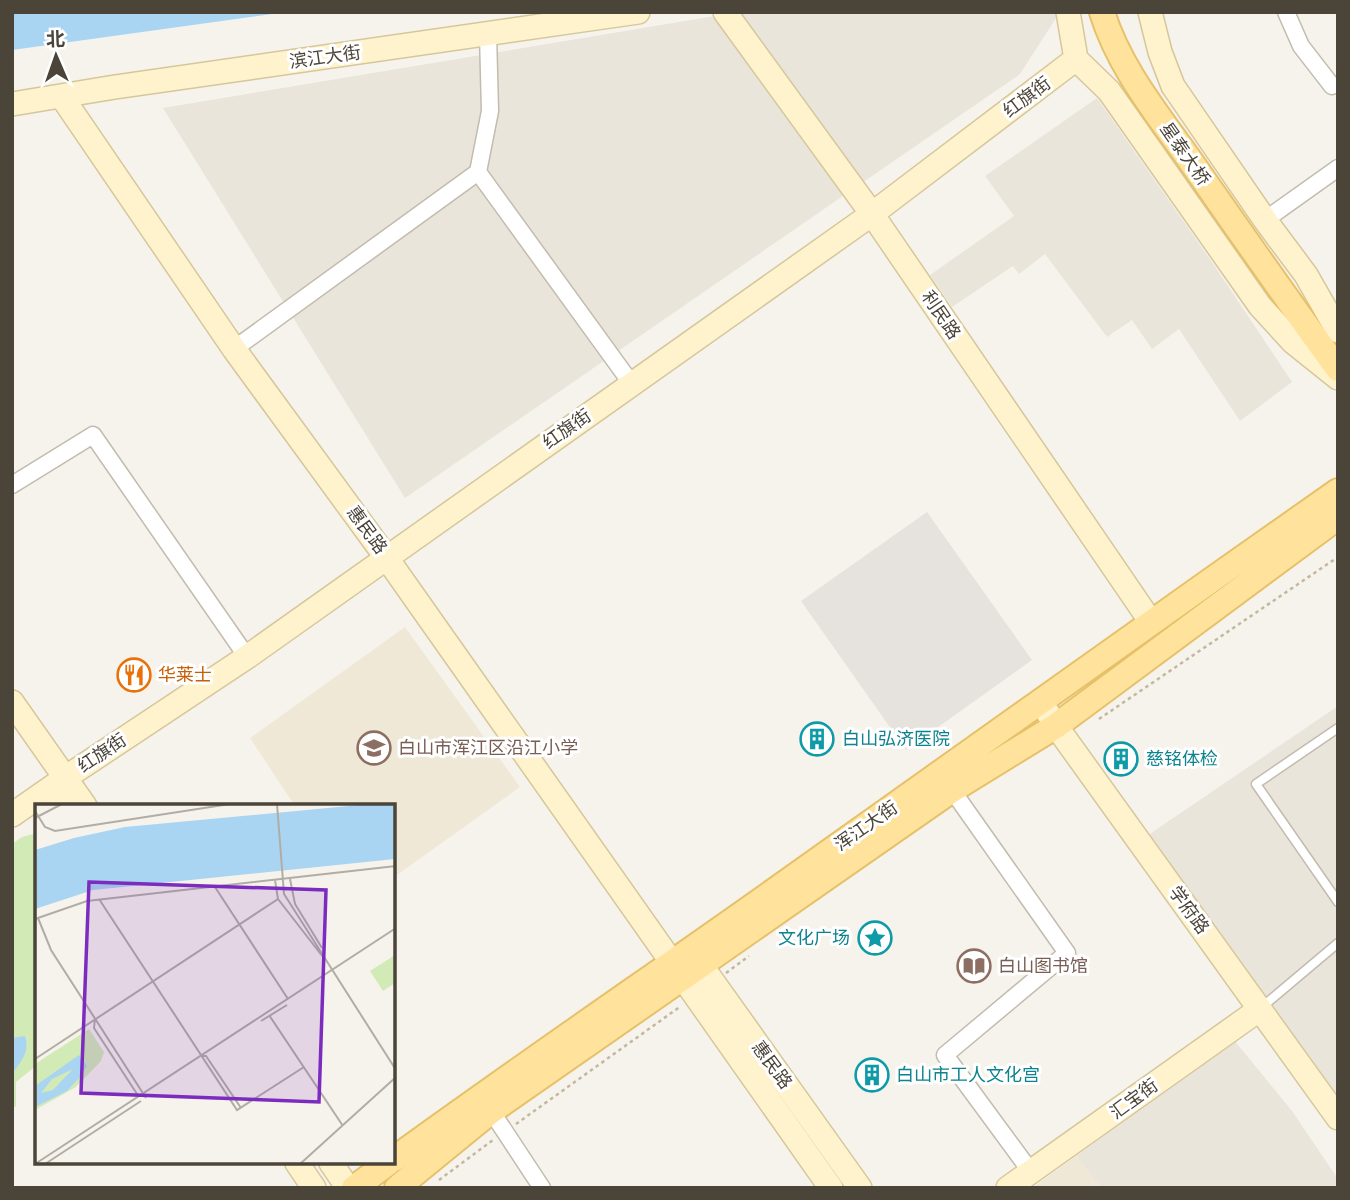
<svg xmlns="http://www.w3.org/2000/svg" width="1350" height="1200" font-family="Figtree,'Noto Sans SC',sans-serif">
  <style>
    .residential { fill: #eae5da }
    .industrial { fill: #e6e2dd }
    .education { fill: #efe8d6 }
    .green { fill: #d2eab5 }
    .water { fill: #a9d4f2 }
    .lines { fill: none; stroke-linecap: round; stroke-linejoin: round }
    .lane-casing { stroke: #c2bbae; stroke-width: 11 }
    .street-casing { stroke: #c2bbae; stroke-width: 19 }
    .secondary-casing { stroke: #d6c79b; stroke-width: 26 }
    .primary-casing { stroke: #e6c16a; stroke-width: 28 }
    .path { stroke: #c4b79f; stroke-width: 2.5; stroke-dasharray: 3.5 3.5; stroke-linecap: butt }
    .lane { stroke: #fff; stroke-width: 8 }
    .street { stroke: #fff; stroke-width: 16 }
    .secondary { stroke: #fff3cd; stroke-width: 23 }
    .primary { stroke: #ffe39c; stroke-width: 24 }
    .labels { text-anchor: middle; dominant-baseline: central; stroke-width: 6; stroke-linejoin: round; paint-order: stroke }
    .street-label { font-size: 18px; fill: #4b4439; stroke: #fff }
    .food-label { font-size: 18px; fill: #c56008; stroke: #fff; text-anchor: start }
    .culture-label { font-size: 18px; fill: #0d838f; stroke: #fff; text-anchor: start }
    .education-label { font-size: 18px; fill: #785e54; stroke: #fff; text-anchor: start }
    .inset-road { fill: none; stroke: #b2ada4; stroke-width: 2 }
    .view { fill: #7b2cbf; fill-opacity: 0.15; stroke: #7b2cbf; stroke-width: 3.5 }
    .inset-edge { fill: none; stroke: #4b4439; stroke-width: 3.5 }
  </style>
  <rect width="100%" height="100%" fill="#f6f3ec"/>
  <path class="residential" d="M739 12H1058V15L1020 74 405 498 163 108Z
    M1097 98 1212 262 1292 382 1240 421 1179 329 1152 349 1132 320 1107 337 1045 254 1019 274 1013 266 952 307 930 275 1014 216 985 176Z
    M1338 706V1116L1138 842Z
    M1234 1040 1292 1111 1338 1179V1188H1101L1076 1156Z"/>
  <path class="industrial" d="M927 512 1032 660 906 750 801 601Z"/>
  <path class="education" d="M405 627 520 787 394 877V806H295L250 738Z
    M1076 1156 1101 1188H1032Z"/>
  <path class="green" d="M33 834 37 840V1065L16 1082V1106L12 1109V844L22 837Z"/>
  <path class="water" d="M12 12H286L12 50Z
    M25 1036C30 1053 21 1061 12 1074V1038Z"/>
  <g class="lines">
    <defs>
      <path id="lane" d="M1338 728 1256 784 1338 902
        M1262 1007 1338 943"/>
      <path id="street" d="M1286 12 1301 46 1332 86
        M488 34 490 111 478 172 631 383
        M1265 220 1338 168
        M234 349 478 172
        M12 485 93 435 247 657
        M952 790 1067 953 945 1055 1031 1172
        M486 1103 542 1188"/>
      <path id="secondary" d="M725 12 872 214 1151 622
        M1068 12 1076 59
        M1150 12 1160 52 1173 86 1265 220 1306 275 1338 331
        M1076 59 1109 91 1260 306 1293 342 1338 378
        M62 97 234 349 386 557 831 1188
        M12 104 115 87 638 12
        M12 702 85 806
        M1041 702 1056 726 1338 1118
        M62 806 65 778
        M12 815 65 778 247 657 872 214 1076 59
        M683 964 701 965 860 1188
        M297 1163 314 1188
        M331 1163 348 1188
        M1008 1188 1260 1009"/>
      <path id="primary" d="M1102 12C1119 68 1159 116 1192 163 1240 232 1288 301 1338 369
        M394 1159C519 1068 647 981 774 891 962 758 1149 623 1338 491
        M354 1188 388 1163
        M397 1188 490 1112 952 790 1056 726 1338 517"/>
    </defs>
    <use href="#lane" class="lane-casing"/>
    <use href="#street" class="street-casing"/>
    <use href="#secondary" class="secondary-casing"/>
    <use href="#primary" class="primary-casing"/>
    <path class="path" d="M1099 719 1338 557
      M726 973 749 956
      M516 1124 681 1006
      M439 1180 493 1140"/>
    <use href="#lane" class="lane"/>
    <use href="#street" class="street"/>
    <use href="#secondary" class="secondary"/>
    <use href="#primary" class="primary"/>
  </g>
  <defs>
    <symbol id="restaurant-ring" viewBox="-11 -11 22 22"><circle r="9.5" fill="#fff" stroke="#e8710a" stroke-width="1.5"/><path d="M-5-6h1v4h1v-4h1v4h1v-4h1v5L-1.5 .5V6h-2V.5L-5-1ZM5-6V6H3V1.5H1.5Q1.5-4 5-6Z" fill="#e8710a"/></symbol>
    <symbol id="building-ring" viewBox="-11 -11 22 22"><circle r="9.5" fill="#fff" stroke="#0f9aa8" stroke-width="1.5"/><path d="M-4-6H4V6H1V3H-1V6H-4ZM-2.5-4.3h1.7v1.8h-1.7ZM.8-4.3h1.7v1.8H.8ZM-2.5-1h1.7V.8h-1.7ZM.8-1h1.7V.8H.8Z" fill="#0f9aa8"/></symbol>
    <symbol id="school-ring" viewBox="-11 -11 22 22"><circle r="9.5" fill="#fff" stroke="#8d6e63" stroke-width="1.5"/><path d="M0-5L7-2L0 1L-7-2ZM-4 1L0 2.5L4 1V4Q0 6-4 4Z" fill="#8d6e63"/></symbol>
    <symbol id="sight-ring" viewBox="-11 -11 22 22"><circle r="9.5" fill="#fff" stroke="#0f9aa8" stroke-width="1.5"/><path d="M0-6L1.8-2.2L6-1.7L2.9 1.2L3.7 5.4L0 3.3L-3.7 5.4L-2.9 1.2L-6-1.7L-1.8-2.2Z" fill="#0f9aa8"/></symbol>
    <symbol id="library-ring" viewBox="-11 -11 22 22"><circle r="9.5" fill="#fff" stroke="#8d6e63" stroke-width="1.5"/><path d="M-6-4Q-3-5.5-.7-3.5V5Q-3 3-6 4ZM6-4Q3-5.5 .7-3.5V5Q3 3 6 4Z" fill="#8d6e63"/></symbol>
  </defs>
  <g fill-rule="evenodd">
    <use href="#restaurant-ring" x="115" y="656" width="38" height="38"/>
    <use href="#building-ring" x="798" y="720" width="38" height="38"/>
    <use href="#school-ring" x="355" y="729" width="38" height="38"/>
    <use href="#building-ring" x="1102" y="740" width="38" height="38"/>
    <use href="#sight-ring" x="856" y="919" width="38" height="38"/>
    <use href="#library-ring" x="955" y="947" width="38" height="38"/>
    <use href="#building-ring" x="853" y="1056" width="38" height="38"/>
  </g>
  <g class="labels">
    <g class="street-label">
      <text transform="translate(325 57) rotate(-8)">滨江大街</text>
      <text transform="translate(1027 97) rotate(-37)">红旗街</text>
      <text transform="translate(1185 154) rotate(55)">星泰大桥</text>
      <text transform="translate(941 315) rotate(56)">利民路</text>
      <text transform="translate(567 429) rotate(-35)">红旗街</text>
      <text transform="translate(367 530) rotate(54)">惠民路</text>
      <text transform="translate(102 753) rotate(-34)">红旗街</text>
      <text transform="translate(866 826) rotate(-35)">浑江大街</text>
      <text transform="translate(1189 910) rotate(54)">学府路</text>
      <text transform="translate(772 1065) rotate(54)">惠民路</text>
      <text transform="translate(1134 1099) rotate(-36)">汇宝街</text>
    </g>
    <g class="food-label">
      <text x="158" y="675">华莱士</text>
    </g>
    <g class="culture-label">
      <text x="842" y="739">白山弘济医院</text>
      <text x="1146" y="759">慈铭体检</text>
      <text x="850" y="938" text-anchor="end">文化广场</text>
      <text x="896" y="1075">白山市工人文化宫</text>
    </g>
    <g class="education-label">
      <text x="398" y="748">白山市浑江区沿江小学</text>
      <text x="998" y="966">白山图书馆</text>
    </g>
  </g>
  <g transform="translate(35 804)">
    <rect width="360" height="360" fill="#f6f3ec"/>
    <path d="M360 151V179L348 187 335 167ZM54 225 69 248 66 257 41 283 0 306V260Z" fill="#d2eab5"/>
    <path d="M335 0H360V55L58 86 0 105V46L39 34 90 23ZM44 251 52 262 44 274 32 287 0 303V282ZM38 265 18 286 6 289 17 275Z" fill="#a9d4f2" fill-rule="evenodd"/>
    <path class="inset-road" d="M242 0 249 90 361 266M0 7 10 23 20 27 195 0M0 14 27 0M255 75 260 100 287 144M180 83 253 195M64 95 202 306 269 263M243 95 288 153M3 114 16 146 111 294M0 115 52 97 361 62M234 211 308 322M60 215 59 224 104 293M226 217 252 201M166 252H171L206 304M0 255 243 95 240 76M0 360 361 124M10 360 106 297M265 360 361 273"/>
    <path class="view" d="M54 78 291 86 284 298 46 289Z"/>
    <rect width="360" height="360" class="inset-edge"/>
  </g>
  <rect width="1350" height="1200" fill="none" stroke="#4b4439" stroke-width="28"/>
  <g transform="translate(56 56) rotate(358)" stroke="#ffffff" stroke-width="5" paint-order="stroke">
  <path d="M0-5L12 26L0 18L-12 26Z" fill="#4b4439"/>
  <text y="-10" font-size="19" font-weight="bold" text-anchor="middle" fill="#4b4439">北</text>
  </g>
</svg>
